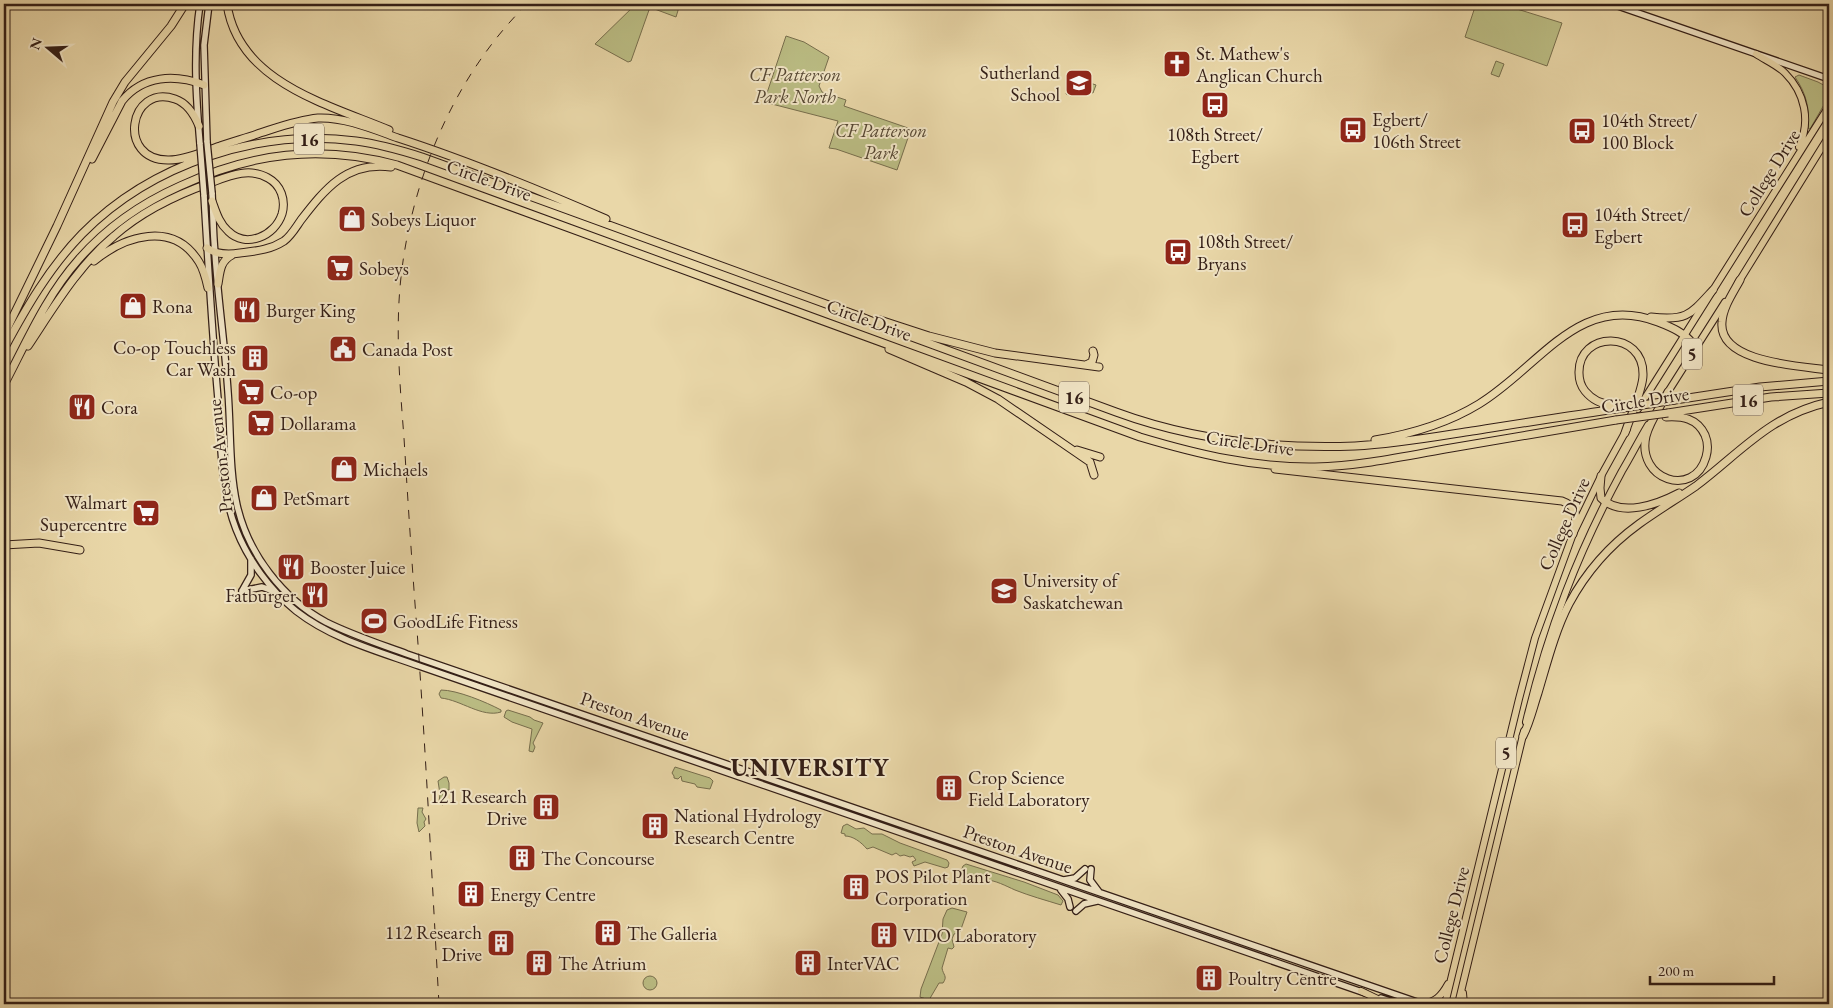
<svg xmlns="http://www.w3.org/2000/svg" width="1833" height="1008" font-family="'EB Garamond',serif">
  <style>
    .green { fill: #bbbd84; stroke: #776e4d }
    .lines { fill: none; stroke-linecap: round; stroke-linejoin: round }
    .secondary-casing { stroke: #331e16; stroke-width: 8 }
    .primary-casing { stroke: #331e16; stroke-width: 8 }
    .motorway-casing { stroke: #331e16; stroke-width: 9 }
    .secondary { stroke: #f1e5c6; stroke-width: 5.5 }
    .primary { stroke: #e9d7a8; stroke-width: 6 }
    .motorway { stroke: #e9d7a8; stroke-width: 7 }
    .rail { stroke: #331e16; stroke-width: 1; stroke-dasharray: 9 9; stroke-linecap: butt }
    .secondary-bridge-casing { stroke: #331e16; stroke-width: 8; stroke-linecap: butt }
    .motorway-bridge-casing { stroke: #331e16; stroke-width: 9; stroke-linecap: butt }
    .secondary-bridge { stroke: #f1e5c6; stroke-width: 5.5 }
    .motorway-bridge { stroke: #e9d7a8; stroke-width: 7 }
    .labels { text-anchor: middle; dominant-baseline: central; stroke-width: 4; stroke-linejoin: round; paint-order: stroke }
    .shield { fill: #f1e5c6; stroke: #6c5a4b; stroke-width: 1 }
    .shield-label { font-size: 18px; font-weight: bold; fill: #331e16 }
    .poi-label { font-size: 19px; fill: #331e16; stroke: #f1e5c6; text-anchor: start }
    .park-label { font-size: 19px; font-style: italic; fill: #554632; stroke: #f1e5c6 }
    .street-label { font-size: 19px; fill: #331e16; stroke: #f1e5c6 }
    .district-label { font-size: 24px; font-weight: bold; letter-spacing: 1px; fill: #331e16; stroke: #f1e5c6 }
  </style>
  <rect width="100%" height="100%" fill="#e9d7a8"/>
  <filter id="stains"><feTurbulence type="fractalNoise" baseFrequency=".004" numOctaves="4"/><feColorMatrix values="0 0 0 0 .2 0 0 0 0 .09 0 0 0 0 .02 0 0 0 .5 -.17"/></filter>
  <radialGradient id="worn" r=".72"><stop offset=".6" stop-color="#630" stop-opacity="0"/><stop offset="1" stop-color="#630" stop-opacity=".3"/></radialGradient>
  <path class="green" d="M636 4H680L676 17 652 8 649 10 631 61 628 62 595 44Z
    M1476 4H1501L1562 23 1547 66 1465 37Z
    M786 36 804 42 829 57 819 86 822 92 846 100 844 106 911 129 897 170 836 149 829 148 838 121 764 102Z
    M1496 61 1504 64 1499 77 1491 74Z
    M1799 75 1818 82 1829 88V96L1810 129 1808 128C1810 108 1806 93 1795 77Z
    M1072 77 1096 85 1093 93 1075 87 1071 96 1066 94Z
    M421 662 539 702 544 706 422 664Z
    M441 690C457 690 486 702 501 710V712C482 718 461 700 441 698L439 694Z
    M508 710 530 717 534 720 543 723 533 743 535 747 533 752 529 751 532 729 512 722 504 717 506 711Z
    M675 767 710 778 713 781 710 789 697 787 695 784 682 781 681 776 678 779 674 778V776L672 773Z
    M444 777H447L449 783V790H447V794H443L444 804 442 805 439 802 440 794 438 781Z
    M418 808H423L422 812 426 819 424 822 425 826 419 832 417 823Z
    M847 824 856 829 864 828 872 834H882L900 843 947 860 949 863 948 867 945 868 925 862 914 866 912 862 916 860 913 856 910 857 904 855 900 856 896 853 892 855 873 847 867 849C861 842 853 836 845 836V834L841 833 843 826Z
    M966 864 1024 882 1058 895 1063 901 1061 905C1045 900 1030 896 1015 890 1006 886 995 880 986 880L987 877 984 875 961 874 963 872 961 871 963 866Z
    M952 908 967 912 960 932 954 934 952 939 954 947 952 949 948 948 942 968C943 975 948 976 943 983H939L929 1000 920 997 921 989 942 934 943 919 947 910Z
    M643 983a7 7 0 1 1 14 0a7 7 0 1 1-14 0Z"/>
  <g class="lines">
    <defs>
      <path id="secondary" d="M1612 4 1829 79
        M207 142 204 45 209 4
        M200 144C196 97 193 51 200 4
        M212 193C213 213 213 233 215 253 218 299 225 346 228 392 231 430 229 469 237 505 248 554 283 599 326 622 352 635 380 644 407 654L1423 1004
        M204 195C208 263 212 331 218 399 221 442 220 488 236 529 248 560 270 590 296 611 332 639 377 651 419 666L1365 993
        M242 591 262 587 273 591
        M242 591 251 575V559
        M1091 869 1090 880 1099 892
        M1064 880 1075 878 1085 869
        M1061 890 1068 899 1070 907
        M1076 911 1084 904 1097 901
        M1381 998 1399 1004"/>
      <path id="primary" d="M1756 54C1765 60 1777 65 1785 73 1805 93 1811 121 1799 147
        M1738 283 1829 136
        M1666 395 1725 302
        M1638 409 1829 106
        M1526 722C1548 630 1577 554 1622 471 1631 456 1639 440 1648 425
        M1361 991 1388 1004
        M1463 993 1464 1004
        M1421 1004C1435 1002 1441 997 1448 984
        M1445 1004 1519 699 1535 638 1573 534 1601 476 1627 429
        M1458 1004 1524 731"/>
      <path id="motorway" d="M227 4C238 82 327 104 389 130
        M199 126C194 114 187 103 175 99 129 83 116 161 169 160 186 160 204 151 220 146 233 141 247 138 260 133 279 127 298 120 318 118 345 117 373 129 398 138 469 161 537 189 606 219
        M92 159 122 101C143 75 175 74 204 85
        M207 248C217 255 228 255 240 253 256 251 270 250 284 241 291 236 296 227 301 220 325 189 347 161 391 167
        M94 261C125 236 173 220 199 262 204 270 206 279 208 288
        M1740 280C1733 293 1723 307 1722 322 1718 363 1801 366 1829 370
        M218 284C220 272 220 261 232 255
        M1651 317C1687 321 1690 315 1713 290
        M880 320 929 336 995 353 1099 367
        M4 335 57 226 113 102 125 82 171 26 185 4
        M28 346C54 307 78 266 114 236 141 212 176 195 210 183 229 176 249 167 268 178 281 185 286 200 282 214 275 236 246 249 228 231 219 223 216 212 212 201
        M4 349C26 308 49 268 82 234 151 164 259 128 356 141 379 144 400 150 422 157L859 316 909 336 1116 412C1192 440 1274 449 1355 446 1395 444 1434 437 1472 431 1523 423 1573 415 1623 408
        M889 349 966 382 998 399 1090 462 1094 475
        M1088 364 1092 362 1094 355 1093 351
        M4 385C27 341 46 296 79 259 107 227 142 203 180 186 251 153 320 144 397 165L1140 437C1197 454 1255 468 1315 467 1361 466 1406 456 1451 448 1505 439 1560 429 1616 420
        M1675 400 1760 387 1829 381
        M1619 404C1605 406 1594 402 1585 391 1581 386 1579 379 1579 373 1578 330 1644 330 1643 375 1643 390 1630 417 1625 433
        M1668 413 1771 397 1829 393
        M1666 417C1682 416 1697 418 1705 435 1708 442 1708 450 1706 457 1694 499 1636 480 1646 436 1650 421 1661 406 1668 392
        M1375 440C1411 434 1448 423 1479 404 1539 368 1579 291 1658 322 1671 327 1685 333 1693 344L1689 359
        M1077 450 1100 457
        M1275 469 1562 501C1579 507 1577 519 1573 534
        M1601 476 1600 488 1601 498C1621 518 1658 504 1679 493
        M4 545 39 543 80 550
        M1523 736C1530 722 1533 708 1538 693 1547 663 1555 631 1569 604 1586 572 1610 545 1639 524 1657 511 1677 499 1696 486 1741 452 1770 415 1829 402"/>
    </defs>
    <use href="#secondary" class="secondary-casing"/>
    <use href="#primary" class="primary-casing"/>
    <use href="#motorway" class="motorway-casing"/>
    <use href="#secondary" class="secondary"/>
    <use href="#primary" class="primary"/>
    <use href="#motorway" class="motorway"/>
    <path class="rail" d="M439 1004C432 880 426 755 417 630 412 566 408 502 404 438 400 385 395 331 401 277 412 177 455 75 527 4"/>
    <defs>
      <path id="secondary-bridge" d="M207 142 212 193
        M200 144 204 195"/>
      <path id="motorway-bridge" d="M1623 408 1675 400
        M1616 420 1668 413"/>
    </defs>
    <use href="#secondary-bridge" class="secondary-bridge-casing"/>
    <use href="#motorway-bridge" class="motorway-bridge-casing"/>
    <use href="#secondary-bridge" class="secondary-bridge"/>
    <use href="#motorway-bridge" class="motorway-bridge"/>
  </g>
  <defs>
    <symbol id="church-square" viewBox="-11 -11 22 22"><rect x="-9" y="-9" width="18" height="18" rx="4" fill="#8f2418" stroke="#f1e5c6"/><path d="M-1.2-6h2.4v3.5h3.3v2.4h-3.3V6h-2.4V-.1h-3.3v-2.4h3.3Z" fill="#fff"/></symbol>
    <symbol id="school-square" viewBox="-11 -11 22 22"><rect x="-9" y="-9" width="18" height="18" rx="4" fill="#8f2418" stroke="#f1e5c6"/><path d="M0-5L7-2L0 1L-7-2ZM-4 1L0 2.5L4 1V4Q0 6-4 4Z" fill="#fff"/></symbol>
    <symbol id="bus-square" viewBox="-11 -11 22 22"><rect x="-9" y="-9" width="18" height="18" rx="4" fill="#8f2418" stroke="#f1e5c6"/><path d="M-5-6H5V4H4V6H2V4H-2V6H-4V4H-5ZM-3.5-4V0h7V-4ZM-3.5 1.2v1.5H-2V1.2ZM2 1.2v1.5H3.5V1.2Z" fill="#fff"/></symbol>
    <symbol id="shop-square" viewBox="-11 -11 22 22"><rect x="-9" y="-9" width="18" height="18" rx="4" fill="#8f2418" stroke="#f1e5c6"/><path d="M-5-2.5h2.3a2.7 3.5 0 0 1 5.4 0H5L5.5 6h-11ZM-1.5-2.5h3a1.5 2.3 0 0 0-3 0Z" fill="#fff"/></symbol>
    <symbol id="supermarket-square" viewBox="-11 -11 22 22"><rect x="-9" y="-9" width="18" height="18" rx="4" fill="#8f2418" stroke="#f1e5c6"/><path d="M-6-5.5h2.5l.6 2H6L4.5 2H-2.5L-4.4-4H-6ZM-1.5 3.2a1.3 1.3 0 1 0 .1 0ZM3 3.2a1.3 1.3 0 1 0 .1 0Z" fill="#fff"/></symbol>
    <symbol id="restaurant-square" viewBox="-11 -11 22 22"><rect x="-9" y="-9" width="18" height="18" rx="4" fill="#8f2418" stroke="#f1e5c6"/><path d="M-5-6h1v4h1v-4h1v4h1v-4h1v5L-1.5 .5V6h-2V.5L-5-1ZM5-6V6H3V1.5H1.5Q1.5-4 5-6Z" fill="#fff"/></symbol>
    <symbol id="civic-square" viewBox="-11 -11 22 22"><rect x="-9" y="-9" width="18" height="18" rx="4" fill="#8f2418" stroke="#f1e5c6"/><path d="M-.6-6.5H3V-4.5H.6V-3L4-1V1h2V6H-6V1h2V-1L-.6-3ZM-1.2 2.5V6h2.4V2.5Z" fill="#fff"/></symbol>
    <symbol id="building-square" viewBox="-11 -11 22 22"><rect x="-9" y="-9" width="18" height="18" rx="4" fill="#8f2418" stroke="#f1e5c6"/><path d="M-4-6H4V6H1V3H-1V6H-4ZM-2.5-4.3h1.7v1.8h-1.7ZM.8-4.3h1.7v1.8H.8ZM-2.5-1h1.7V.8h-1.7ZM.8-1h1.7V.8H.8Z" fill="#fff"/></symbol>
    <symbol id="university-square" viewBox="-11 -11 22 22"><rect x="-9" y="-9" width="18" height="18" rx="4" fill="#8f2418" stroke="#f1e5c6"/><path d="M0-5L7-2L0 1L-7-2ZM-4 1L0 2.5L4 1V4Q0 6-4 4Z" fill="#fff"/></symbol>
    <symbol id="stadium-square" viewBox="-11 -11 22 22"><rect x="-9" y="-9" width="18" height="18" rx="4" fill="#8f2418" stroke="#f1e5c6"/><path d="M0-5a6.5 5 0 1 0 0 10a6.5 5 0 1 0 0-10ZM-3.5-1.8h7v3.6h-7Z" fill="#fff"/></symbol>
  </defs>
  <g fill-rule="evenodd">
    <use href="#church-square" x="1161" y="48" width="32" height="32"/>
    <use href="#school-square" x="1063" y="67" width="32" height="32"/>
    <use href="#bus-square" x="1199" y="89" width="32" height="32"/>
    <use href="#bus-square" x="1337" y="114" width="32" height="32"/>
    <use href="#bus-square" x="1566" y="115" width="32" height="32"/>
    <use href="#shop-square" x="336" y="203" width="32" height="32"/>
    <use href="#bus-square" x="1559" y="209" width="32" height="32"/>
    <use href="#bus-square" x="1162" y="236" width="32" height="32"/>
    <use href="#supermarket-square" x="324" y="252" width="32" height="32"/>
    <use href="#shop-square" x="117" y="290" width="32" height="32"/>
    <use href="#restaurant-square" x="231" y="294" width="32" height="32"/>
    <use href="#civic-square" x="327" y="333" width="32" height="32"/>
    <use href="#building-square" x="239" y="342" width="32" height="32"/>
    <use href="#supermarket-square" x="235" y="376" width="32" height="32"/>
    <use href="#restaurant-square" x="66" y="391" width="32" height="32"/>
    <use href="#supermarket-square" x="245" y="407" width="32" height="32"/>
    <use href="#shop-square" x="328" y="453" width="32" height="32"/>
    <use href="#shop-square" x="248" y="482" width="32" height="32"/>
    <use href="#supermarket-square" x="130" y="497" width="32" height="32"/>
    <use href="#restaurant-square" x="275" y="551" width="32" height="32"/>
    <use href="#university-square" x="988" y="575" width="32" height="32"/>
    <use href="#restaurant-square" x="299" y="579" width="32" height="32"/>
    <use href="#stadium-square" x="358" y="605" width="32" height="32"/>
    <use href="#building-square" x="933" y="772" width="32" height="32"/>
    <use href="#building-square" x="530" y="791" width="32" height="32"/>
    <use href="#building-square" x="639" y="810" width="32" height="32"/>
    <use href="#building-square" x="506" y="842" width="32" height="32"/>
    <use href="#building-square" x="840" y="871" width="32" height="32"/>
    <use href="#building-square" x="455" y="878" width="32" height="32"/>
    <use href="#building-square" x="592" y="917" width="32" height="32"/>
    <use href="#building-square" x="868" y="919" width="32" height="32"/>
    <use href="#building-square" x="485" y="927" width="32" height="32"/>
    <use href="#building-square" x="523" y="947" width="32" height="32"/>
    <use href="#building-square" x="792" y="947" width="32" height="32"/>
    <use href="#building-square" x="1193" y="962" width="32" height="32"/>
  </g>
  <g class="labels">
    <g class="shield">
      <rect x="294" y="123.5" width="30" height="31" rx="4"/>
      <rect x="1682" y="338.5" width="20" height="31" rx="4"/>
      <rect x="1059" y="381.5" width="30" height="31" rx="4"/>
      <rect x="1733" y="384.5" width="30" height="31" rx="4"/>
      <rect x="1496" y="737.5" width="20" height="31" rx="4"/>
    </g>
    <g class="shield-label">
      <text x="309" y="139">16</text>
      <text x="1692" y="354">5</text>
      <text x="1074" y="397">16</text>
      <text x="1748" y="400">16</text>
      <text x="1506" y="753">5</text>
    </g>
    <g class="poi-label">
      <text x="1196" y="53">St. Mathew's<tspan x="1196" dy="22">Anglican Church</tspan></text>
      <text x="1060" y="72" text-anchor="end">Sutherland<tspan x="1060" dy="22">School</tspan></text>
      <text x="1372" y="119">Egbert/<tspan x="1372" dy="22">106th Street</tspan></text>
      <text x="1601" y="120">104th Street/<tspan x="1601" dy="22">100 Block</tspan></text>
      <text x="1215" y="134" text-anchor="middle">108th Street/<tspan x="1215" dy="22">Egbert</tspan></text>
      <text x="1594" y="214">104th Street/<tspan x="1594" dy="22">Egbert</tspan></text>
      <text x="371" y="219">Sobeys Liquor</text>
      <text x="1197" y="241">108th Street/<tspan x="1197" dy="22">Bryans</tspan></text>
      <text x="359" y="268">Sobeys</text>
      <text x="152" y="306">Rona</text>
      <text x="266" y="310">Burger King</text>
      <text x="236" y="347" text-anchor="end">Co-op Touchless<tspan x="236" dy="22">Car Wash</tspan></text>
      <text x="362" y="349">Canada Post</text>
      <text x="270" y="392">Co-op</text>
      <text x="101" y="407">Cora</text>
      <text x="280" y="423">Dollarama</text>
      <text x="363" y="469">Michaels</text>
      <text x="283" y="498">PetSmart</text>
      <text x="127" y="502" text-anchor="end">Walmart<tspan x="127" dy="22">Supercentre</tspan></text>
      <text x="310" y="567">Booster Juice</text>
      <text x="1023" y="580">University of<tspan x="1023" dy="22">Saskatchewan</tspan></text>
      <text x="296" y="595" text-anchor="end">Fatburger</text>
      <text x="393" y="621">GoodLife Fitness</text>
      <text x="968" y="777">Crop Science<tspan x="968" dy="22">Field Laboratory</tspan></text>
      <text x="527" y="796" text-anchor="end">121 Research<tspan x="527" dy="22">Drive</tspan></text>
      <text x="674" y="815">National Hydrology<tspan x="674" dy="22">Research Centre</tspan></text>
      <text x="541" y="858">The Concourse</text>
      <text x="875" y="876">POS Pilot Plant<tspan x="875" dy="22">Corporation</tspan></text>
      <text x="490" y="894">Energy Centre</text>
      <text x="482" y="932" text-anchor="end">112 Research<tspan x="482" dy="22">Drive</tspan></text>
      <text x="627" y="933">The Galleria</text>
      <text x="903" y="935">VIDO Laboratory</text>
      <text x="558" y="963">The Atrium</text>
      <text x="827" y="963">InterVAC</text>
      <text x="1228" y="978">Poultry Centre</text>
    </g>
    <g class="park-label">
      <text x="795" y="74">CF Patterson<tspan x="795" dy="22">Park North</tspan></text>
      <text x="881" y="130">CF Patterson<tspan x="881" dy="22">Park</tspan></text>
    </g>
    <g class="street-label">
      <text transform="translate(1769 173) rotate(-58)">College Drive</text>
      <text transform="translate(489 180) rotate(20)">Circle Drive</text>
      <text transform="translate(869 320) rotate(20)">Circle Drive</text>
      <text transform="translate(1645 400) rotate(-9)">Circle Drive</text>
      <text transform="translate(1250 443) rotate(8)">Circle Drive</text>
      <text transform="translate(220 456) rotate(-96)">Preston Avenue</text>
      <text transform="translate(1564 524) rotate(-66)">College Drive</text>
      <text transform="translate(635 716) rotate(19)">Preston Avenue</text>
      <text transform="translate(1018 849) rotate(19)">Preston Avenue</text>
      <text transform="translate(1451 915) rotate(-76)">College Drive</text>
    </g>
    <g class="district-label">
      <text x="810" y="767">UNIVERSITY</text>
    </g>
  </g>
  <rect width="1833" height="1008" fill="none" stroke="#e9d7a8" stroke-width="20"/>
  <rect x="5" y="5" width="1823" height="998" fill="none" stroke="#331e16" stroke-width="2.5"/>
  <rect x="10" y="10" width="1813" height="988" fill="none" stroke="#331e16"/>
  <g transform="translate(48 48) rotate(289)" stroke="#f1e5c6" stroke-width="4" paint-order="stroke">
  <path d="M0-4L9 19L0 12L-9 19Z" fill="#331e16"/>
  <text y="-8" font-size="14" font-weight="bold" text-anchor="middle" fill="#331e16">N</text>
  </g>
  <path d="M1650 976v8h124v-8" fill="none" stroke="#331e16" stroke-width="2.5"/>
  <text x="1658" y="976" font-size="15" fill="#331e16" stroke="#f1e5c6" stroke-width="4" paint-order="stroke">200 m</text>
  <rect width="100%" height="100%" filter="url(#stains)"/>
  <rect width="100%" height="100%" fill="url(#worn)"/>
</svg>
